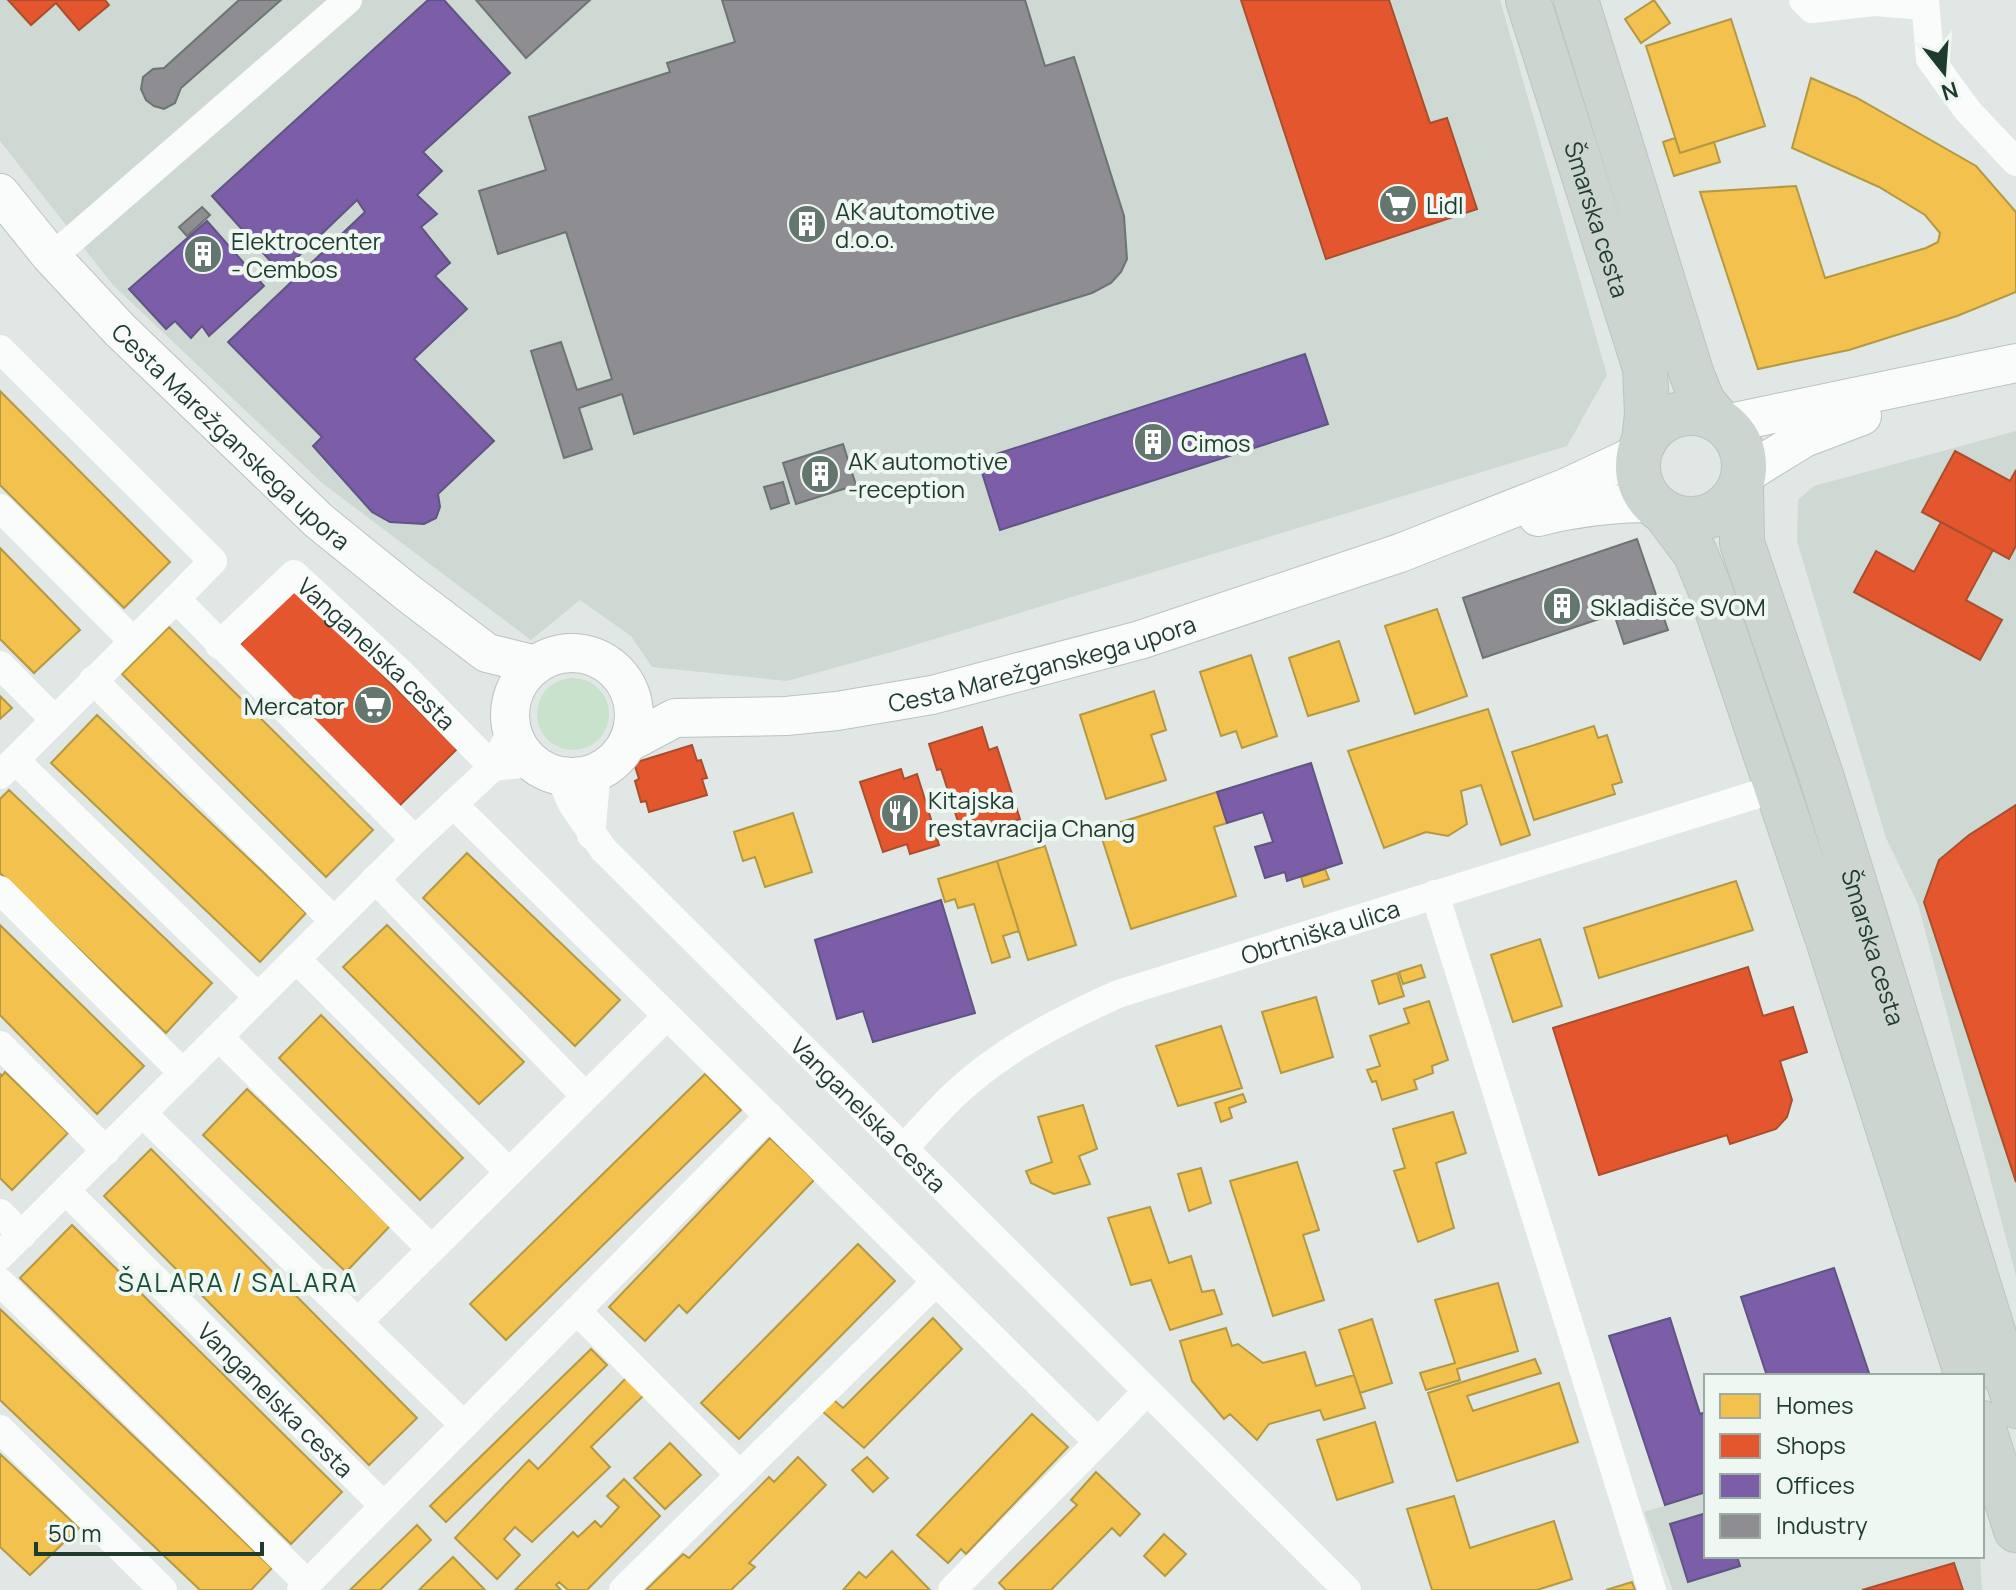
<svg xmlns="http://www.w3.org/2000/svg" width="2016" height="1590" font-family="Manrope,sans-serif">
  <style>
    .built { fill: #ced9d3 }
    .green { fill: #c9e2cc }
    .homes { fill: #f2c14e; stroke: #b39944; stroke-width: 2 }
    .shops { fill: #e4572e; stroke: #a94f2e; stroke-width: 2 }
    .offices { fill: #7b5ea7; stroke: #5f5483; stroke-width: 2 }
    .industry { fill: #8d8d92; stroke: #6c7474; stroke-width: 2 }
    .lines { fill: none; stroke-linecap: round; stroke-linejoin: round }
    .secondary-casing { stroke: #bac4bf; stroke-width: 40 }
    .primary-casing { stroke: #bbc4c0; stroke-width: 46 }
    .street { stroke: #fafbfb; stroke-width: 28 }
    .secondary { stroke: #fafbfb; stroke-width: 38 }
    .primary { stroke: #ccd5d0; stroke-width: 44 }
    .labels { text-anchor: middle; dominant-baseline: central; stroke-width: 8; stroke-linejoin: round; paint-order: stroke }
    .poi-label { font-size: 24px; fill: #1f3b2e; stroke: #eef7f1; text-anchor: start }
    .street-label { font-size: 24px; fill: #1f3b2e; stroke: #eef7f1 }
    .neighbourhood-label { font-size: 26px; letter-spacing: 2px; fill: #1a4d37; stroke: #eef7f1 }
  </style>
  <rect width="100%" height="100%" fill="#e1e7e4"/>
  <path class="built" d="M0 0H1500L1607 375 1567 446 895 651 787 681 652 667 631 636 580 600 531 640 322 483 113 285 0 141Z
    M2016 431V1276L1918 904 1886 838 1797 541 1798 500 1814 486Z
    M1706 1493V1556H1980L1982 1590H1673L1644 1512Z"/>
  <path class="green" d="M537 714a36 36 0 1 1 72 0a36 36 0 1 1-72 0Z"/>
  <path class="homes" d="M1654 0 1670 23 1641 43 1625 19Z
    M1731 19 1765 126 1680 153 1646 46Z
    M1811 78 1857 98 1976 166 2016 212V292L1957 316 1849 350 1758 369 1700 192 1796 186 1825 278 1926 248 1938 242 1940 233 1925 215 1879 187 1792 148Z
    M1675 138 1680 153 1714 142 1720 162 1674 176 1663 142Z
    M0 391 170 562 124 608 0 485Z
    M0 548 80 630 34 673 0 639Z
    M1437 609 1467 696 1415 714 1385 626Z
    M169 627 373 830 326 877 122 674Z
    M1339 641 1359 701 1308 716 1289 658Z
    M1251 655 1277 736 1242 748 1236 731 1221 736 1200 672Z
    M1154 691 1166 730 1151 735 1166 780 1106 799 1080 715Z
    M0 696 12 708 0 719Z
    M1488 709 1530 835 1501 845 1481 785 1461 791 1467 824 1448 836 1426 832 1384 848 1348 751Z
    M97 715 306 913 260 962 51 763Z
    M1594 726 1598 738 1607 735 1622 782 1612 785 1615 794 1534 820 1512 752Z
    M9 790 212 983 166 1033 0 873V799Z
    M1217 792 1227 823 1214 827 1236 896 1131 929 1099 829Z
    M793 813 812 872 765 887 755 857 743 861 734 832Z
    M1045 846 1076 945 1028 960 997 861Z
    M467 853 620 1000 575 1046 423 898Z
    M997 861 1019 931 1003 936 1010 957 992 963 974 904 958 908 955 899 945 902 938 879Z
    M1325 869 1329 879 1304 887 1301 877Z
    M1736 881 1753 930 1599 978 1584 928Z
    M0 925 144 1066 97 1114 0 1015Z
    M387 925 524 1062 479 1104 343 967Z
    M1540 939 1562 1006 1513 1022 1491 955Z
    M1421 965 1425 977 1403 984 1399 972Z
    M1397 973 1404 996 1379 1004 1372 981Z
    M1316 997 1333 1057 1281 1073 1262 1012Z
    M1429 1001 1448 1060 1432 1066 1433 1073 1414 1080 1417 1089 1382 1100 1376 1081 1372 1082 1367 1070 1380 1066 1370 1036 1409 1023 1404 1009Z
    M321 1015 463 1158 420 1200 279 1058Z
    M1221 1026 1242 1088 1178 1106 1156 1046Z
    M5 1072 68 1133 12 1190 0 1178V1074L2 1076Z
    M705 1074 741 1110 506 1340 470 1304Z
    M247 1089 390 1226 346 1272 203 1135Z
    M1243 1094 1246 1102 1229 1108 1232 1118 1221 1122 1215 1103Z
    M1083 1105 1097 1149 1079 1156 1090 1184 1054 1194 1031 1183 1026 1171 1052 1162 1038 1117Z
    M1453 1112 1466 1153 1436 1163 1454 1228 1418 1242 1394 1171 1405 1168 1393 1129Z
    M770 1138 814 1180 687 1313 679 1305 645 1341 609 1307Z
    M151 1149 417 1418 369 1465 104 1196Z
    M1297 1162 1319 1230 1303 1235 1324 1300 1273 1316 1230 1181Z
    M1201 1168 1211 1203 1189 1211 1178 1174Z
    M1150 1207 1169 1263 1191 1256 1202 1292 1214 1290 1222 1314 1170 1330 1151 1280 1131 1285 1108 1218Z
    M72 1225 342 1492 291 1544 20 1278Z
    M858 1244 895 1281 739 1439 701 1403Z
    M1498 1283 1518 1351 1457 1369 1460 1380 1426 1390 1420 1373 1455 1363 1435 1300Z
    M0 1309 272 1568 251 1590H200L0 1400Z
    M933 1318 962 1349 864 1448 822 1411 834 1400 843 1408Z
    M1372 1319 1392 1383 1360 1393 1339 1330Z
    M1226 1328 1232 1346 1238 1344 1263 1363 1305 1352 1316 1386 1354 1375 1365 1408 1324 1420 1320 1410 1269 1424 1257 1440 1230 1414 1224 1419 1192 1381 1180 1341Z
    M591 1349 607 1365 446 1522 430 1506Z
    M1535 1359 1541 1373 1467 1396 1473 1411 1559 1383 1578 1442 1457 1481 1428 1393Z
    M628 1376 645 1394 591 1447 610 1467 532 1542 515 1527 504 1539 520 1555 497 1579 455 1538 529 1460 538 1469Z
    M1032 1414 1068 1447 966 1554 961 1549 948 1563 917 1535Z
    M1375 1422 1393 1482 1337 1500 1317 1440Z
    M670 1443 701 1475 665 1509 634 1478Z
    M0 1454 79 1528 30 1575 0 1547Z
    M798 1457 826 1485 749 1563 755 1567 731 1590H646L683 1554 689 1558 769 1477 774 1482Z
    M867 1457 888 1478 873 1492 852 1470Z
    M1096 1472 1140 1514 1120 1536 1112 1528 1051 1590H1006L999 1583 1077 1505 1071 1500Z
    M624 1479 660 1516 587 1590H568L559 1582 556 1585 561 1590H515L573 1532 578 1537 595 1521 601 1527 619 1507 607 1496Z
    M1454 1496 1470 1548 1554 1521 1572 1579 1537 1590H1432L1407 1509Z
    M417 1525 431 1540 380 1590H350Z
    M1164 1534 1186 1554 1165 1576 1144 1556Z
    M892 1551 930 1590H843L859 1572 866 1578Z
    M453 1557 485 1590H419Z
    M1632 1582 1635 1590H1606Z"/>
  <path class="shops" d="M8 0H105L109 5 79 30 56 3 31 25Z
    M1241 0H1389L1430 123 1447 118 1477 209 1326 259Z
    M1955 451 2010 481 2016 470V546L2009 559 1922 512Z
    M1941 522 1993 550 1966 600 2002 620 1980 660 1854 592 1876 551 1914 572Z
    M294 587 457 749 393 812 237 648Z
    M982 727 989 750 997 747 1020 819 963 837 941 769 937 770 929 744Z
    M692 745 697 761 701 760 707 778 702 779 707 795 649 812 646 801 641 802 635 781 639 779 634 763Z
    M901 769 904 779 917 774 939 845 910 854 907 844 883 852 860 782Z
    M2016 805V1182L1924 902 1939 860 1969 835Z
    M1748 967 1763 1016 1793 1007 1807 1052 1780 1061 1792 1100 1787 1117 1776 1129 1730 1144 1727 1135 1599 1175 1553 1028Z
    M1954 1563 1963 1590H1862Z"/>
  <path class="offices" d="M428 0H444L510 73 423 152 442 171 417 195 437 214 421 227 450 263 435 276 467 309 414 359 494 441 438 494 440 507 436 518 424 524 390 522 372 512 313 446 322 437 228 342 365 212 357 200 281 273 212 196Z
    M207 221 264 286 209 336 202 326 191 338 175 321 166 329 129 289Z
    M1305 354 1328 424 1000 530 978 460Z
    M1311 763 1342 863 1287 881 1285 872 1265 878 1255 847 1273 842 1263 812 1227 823 1217 792Z
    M941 900 975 1013 873 1042 863 1011 837 1019 815 940Z
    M1834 1268 1870 1376H1767L1741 1297Z
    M1670 1318 1700 1414 1706 1412V1492L1665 1505 1609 1336Z
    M1706 1513V1556H1737L1740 1566 1688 1582 1670 1524Z"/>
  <path class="industry" d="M239 0H281L181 88 175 103 164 109 154 106 146 100 141 89 143 77 153 69 164 68Z
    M476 0H590L526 58Z
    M722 0H1025L1045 66 1074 57 1124 216 1127 259 1121 272 1111 283 1092 293 634 434 622 394 579 408 592 449 564 458 531 351 561 342 577 390 612 379 566 232 498 254 479 191 546 170 529 117 670 72 667 63 735 42Z
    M202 207 210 215 187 236 179 227Z
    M843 444 856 485 796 504 783 463Z
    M783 482 789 503 771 509 764 487Z
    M1637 539 1668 630 1624 644 1614 614 1483 658 1463 598Z"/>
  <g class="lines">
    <defs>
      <g id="secondary">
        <path id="s5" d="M0 193 50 255 120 330 319 521 408 593 487 653 536 665"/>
        <path d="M1725 424 2016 363"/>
        <path d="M1744 475 1804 438 1862 416"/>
        <path d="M1538 517C1577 507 1612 503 1652 503"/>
        <circle cx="572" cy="715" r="62"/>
        <path id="s6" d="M628 743 675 718 786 716 837 711 932 695 1140 640 1400 553 1565 488 1640 453"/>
      </g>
      <g id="primary">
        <path id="s7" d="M1528 0 1645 368 1647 414 1644 442"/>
        <path d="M1576 0 1692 375 1703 402 1718 420"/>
        <circle cx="1691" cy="466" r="53"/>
        <path id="s8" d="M1741 486 1742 543 1822 778 2016 1406"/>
        <path d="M1665 513 1695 553 1710 589 1829 943 1967 1376"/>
        <path d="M1982 1423 2016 1530"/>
      </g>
    </defs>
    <use href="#secondary" class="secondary-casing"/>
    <use href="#primary" class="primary-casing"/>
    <g class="street">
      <path d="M1803 0 1812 9 1874 2 1924 6"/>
      <path d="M1925 0 1930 59 1968 111 2016 162"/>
      <path d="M50 255 67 244 348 0"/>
      <path d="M0 349 213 561 176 599"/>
      <path d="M0 508 132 640"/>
      <path id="s1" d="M219 645 294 574 401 673 493 767"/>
      <path d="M0 665 55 720"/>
      <path d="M93 680 334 921"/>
      <path d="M15 760 258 997"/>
      <path d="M493 767 533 763"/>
      <path d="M0 775 176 599 415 840"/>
      <path id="s2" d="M559 775 572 804 603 849 1347 1590"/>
      <path d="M453 804 1098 1442 1147 1391"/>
      <path d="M591 835 597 771"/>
      <path d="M375 879 585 1096"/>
      <path d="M0 890 183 1073"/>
      <path d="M1435 894 1652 1590"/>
      <path d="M296 959 509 1172"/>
      <path d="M219 1037 431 1249"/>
      <path d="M0 1045 106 1151"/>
      <path d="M143 1114 464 1425"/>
      <path id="s3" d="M904 1148C921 1130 937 1111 955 1094 1002 1050 1060 1020 1118 994L1777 788"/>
      <path id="s4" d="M66 1191 384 1506"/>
      <path d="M0 1213 22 1235"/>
      <path d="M0 1256 415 840 493 767 512 730"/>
      <path d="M0 1282 308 1584"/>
      <path d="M577 1311 740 1475"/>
      <path d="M358 1322 667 1016"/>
      <path d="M0 1429 163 1590"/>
      <path d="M301 1590 769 1116"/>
      <path d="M623 1590 936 1282"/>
      <path d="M952 1590 1098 1442"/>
    </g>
    <use href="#secondary" class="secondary"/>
    <use href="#primary" class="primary"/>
  </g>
  <defs>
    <symbol id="supermarket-disc" viewBox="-11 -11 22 22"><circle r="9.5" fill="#63776e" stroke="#eef7f1"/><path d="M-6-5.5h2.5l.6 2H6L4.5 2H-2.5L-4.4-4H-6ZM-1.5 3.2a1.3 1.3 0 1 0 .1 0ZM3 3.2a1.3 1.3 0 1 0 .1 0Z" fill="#fff"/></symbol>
    <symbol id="building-disc" viewBox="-11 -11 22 22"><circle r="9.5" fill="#63776e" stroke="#eef7f1"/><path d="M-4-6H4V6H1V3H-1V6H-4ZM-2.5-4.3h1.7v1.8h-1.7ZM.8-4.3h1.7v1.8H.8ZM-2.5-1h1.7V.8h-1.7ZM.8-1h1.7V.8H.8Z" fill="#fff"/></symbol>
    <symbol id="restaurant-disc" viewBox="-11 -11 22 22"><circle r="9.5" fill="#63776e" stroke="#eef7f1"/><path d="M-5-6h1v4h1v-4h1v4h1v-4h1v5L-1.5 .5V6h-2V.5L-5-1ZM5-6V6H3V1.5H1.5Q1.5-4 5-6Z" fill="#fff"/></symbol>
  </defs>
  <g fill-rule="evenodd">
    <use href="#supermarket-disc" x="1376" y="182" width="44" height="44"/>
    <use href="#building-disc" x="785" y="202" width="44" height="44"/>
    <use href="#building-disc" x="181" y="232" width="44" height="44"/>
    <use href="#building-disc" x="1131" y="420" width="44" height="44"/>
    <use href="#building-disc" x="798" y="452" width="44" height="44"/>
    <use href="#building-disc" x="1540" y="584" width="44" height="44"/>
    <use href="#supermarket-disc" x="351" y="683" width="44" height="44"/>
    <use href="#restaurant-disc" x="878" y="791" width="44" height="44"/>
  </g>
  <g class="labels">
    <g class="poi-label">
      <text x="1426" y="204">Lidl</text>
      <text x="835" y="210">AK automotive<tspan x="835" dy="28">d.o.o.</tspan></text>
      <text x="231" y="240">Elektrocenter<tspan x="231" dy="28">- Cembos</tspan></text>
      <text x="1181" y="442">Cimos</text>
      <text x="848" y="460">AK automotive<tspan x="848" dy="28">-reception</tspan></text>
      <text x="1590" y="606">Skladišče SVOM</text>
      <text x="345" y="705" text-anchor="end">Mercator</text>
      <text x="928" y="799">Kitajska<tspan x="928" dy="28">restavracija Chang</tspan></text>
    </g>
    <g class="street-label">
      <text stroke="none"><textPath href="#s7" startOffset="230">Šmarska cesta</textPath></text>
      <text stroke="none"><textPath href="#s5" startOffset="336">Cesta Marežganskega upora</textPath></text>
      <text stroke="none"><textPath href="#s1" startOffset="218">Vanganelska cesta</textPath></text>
      <text stroke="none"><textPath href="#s6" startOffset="426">Cesta Marežganskega upora</textPath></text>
      <text stroke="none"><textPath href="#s3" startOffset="478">Obrtniška ulica</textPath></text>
      <text stroke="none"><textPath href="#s8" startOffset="482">Šmarska cesta</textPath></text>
      <text stroke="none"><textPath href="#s2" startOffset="462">Vanganelska cesta</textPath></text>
      <text stroke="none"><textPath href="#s4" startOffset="296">Vanganelska cesta</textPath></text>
    </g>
    <g class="neighbourhood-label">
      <text x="238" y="1282">ŠALARA / SALARA</text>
    </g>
  </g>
  <rect x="1704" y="1374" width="280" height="184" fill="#eef7f1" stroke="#9baca3" stroke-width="2"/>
  <rect x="1720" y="1394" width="40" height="24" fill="#f2c14e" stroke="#9baca3" stroke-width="2"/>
  <text x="1776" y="1414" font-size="24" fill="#1f3b2e">Homes</text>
  <rect x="1720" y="1434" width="40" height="24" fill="#e4572e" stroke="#9baca3" stroke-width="2"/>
  <text x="1776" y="1454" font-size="24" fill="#1f3b2e">Shops</text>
  <rect x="1720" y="1474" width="40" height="24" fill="#7b5ea7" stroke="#9baca3" stroke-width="2"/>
  <text x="1776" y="1494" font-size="24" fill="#1f3b2e">Offices</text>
  <rect x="1720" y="1514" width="40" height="24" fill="#8d8d92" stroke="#9baca3" stroke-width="2"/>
  <text x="1776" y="1534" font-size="24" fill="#1f3b2e">Industry</text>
  <g transform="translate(1944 72) rotate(163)" stroke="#eef7f1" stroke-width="6" paint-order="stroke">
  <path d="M0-6L14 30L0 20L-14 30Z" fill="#1f3b2e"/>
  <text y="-12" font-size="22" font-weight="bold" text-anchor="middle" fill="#1f3b2e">N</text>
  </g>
  <path d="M36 1542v12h226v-12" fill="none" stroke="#1f3b2e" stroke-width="4"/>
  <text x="48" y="1542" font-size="24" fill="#1f3b2e" stroke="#eef7f1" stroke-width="6" paint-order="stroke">50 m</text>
</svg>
